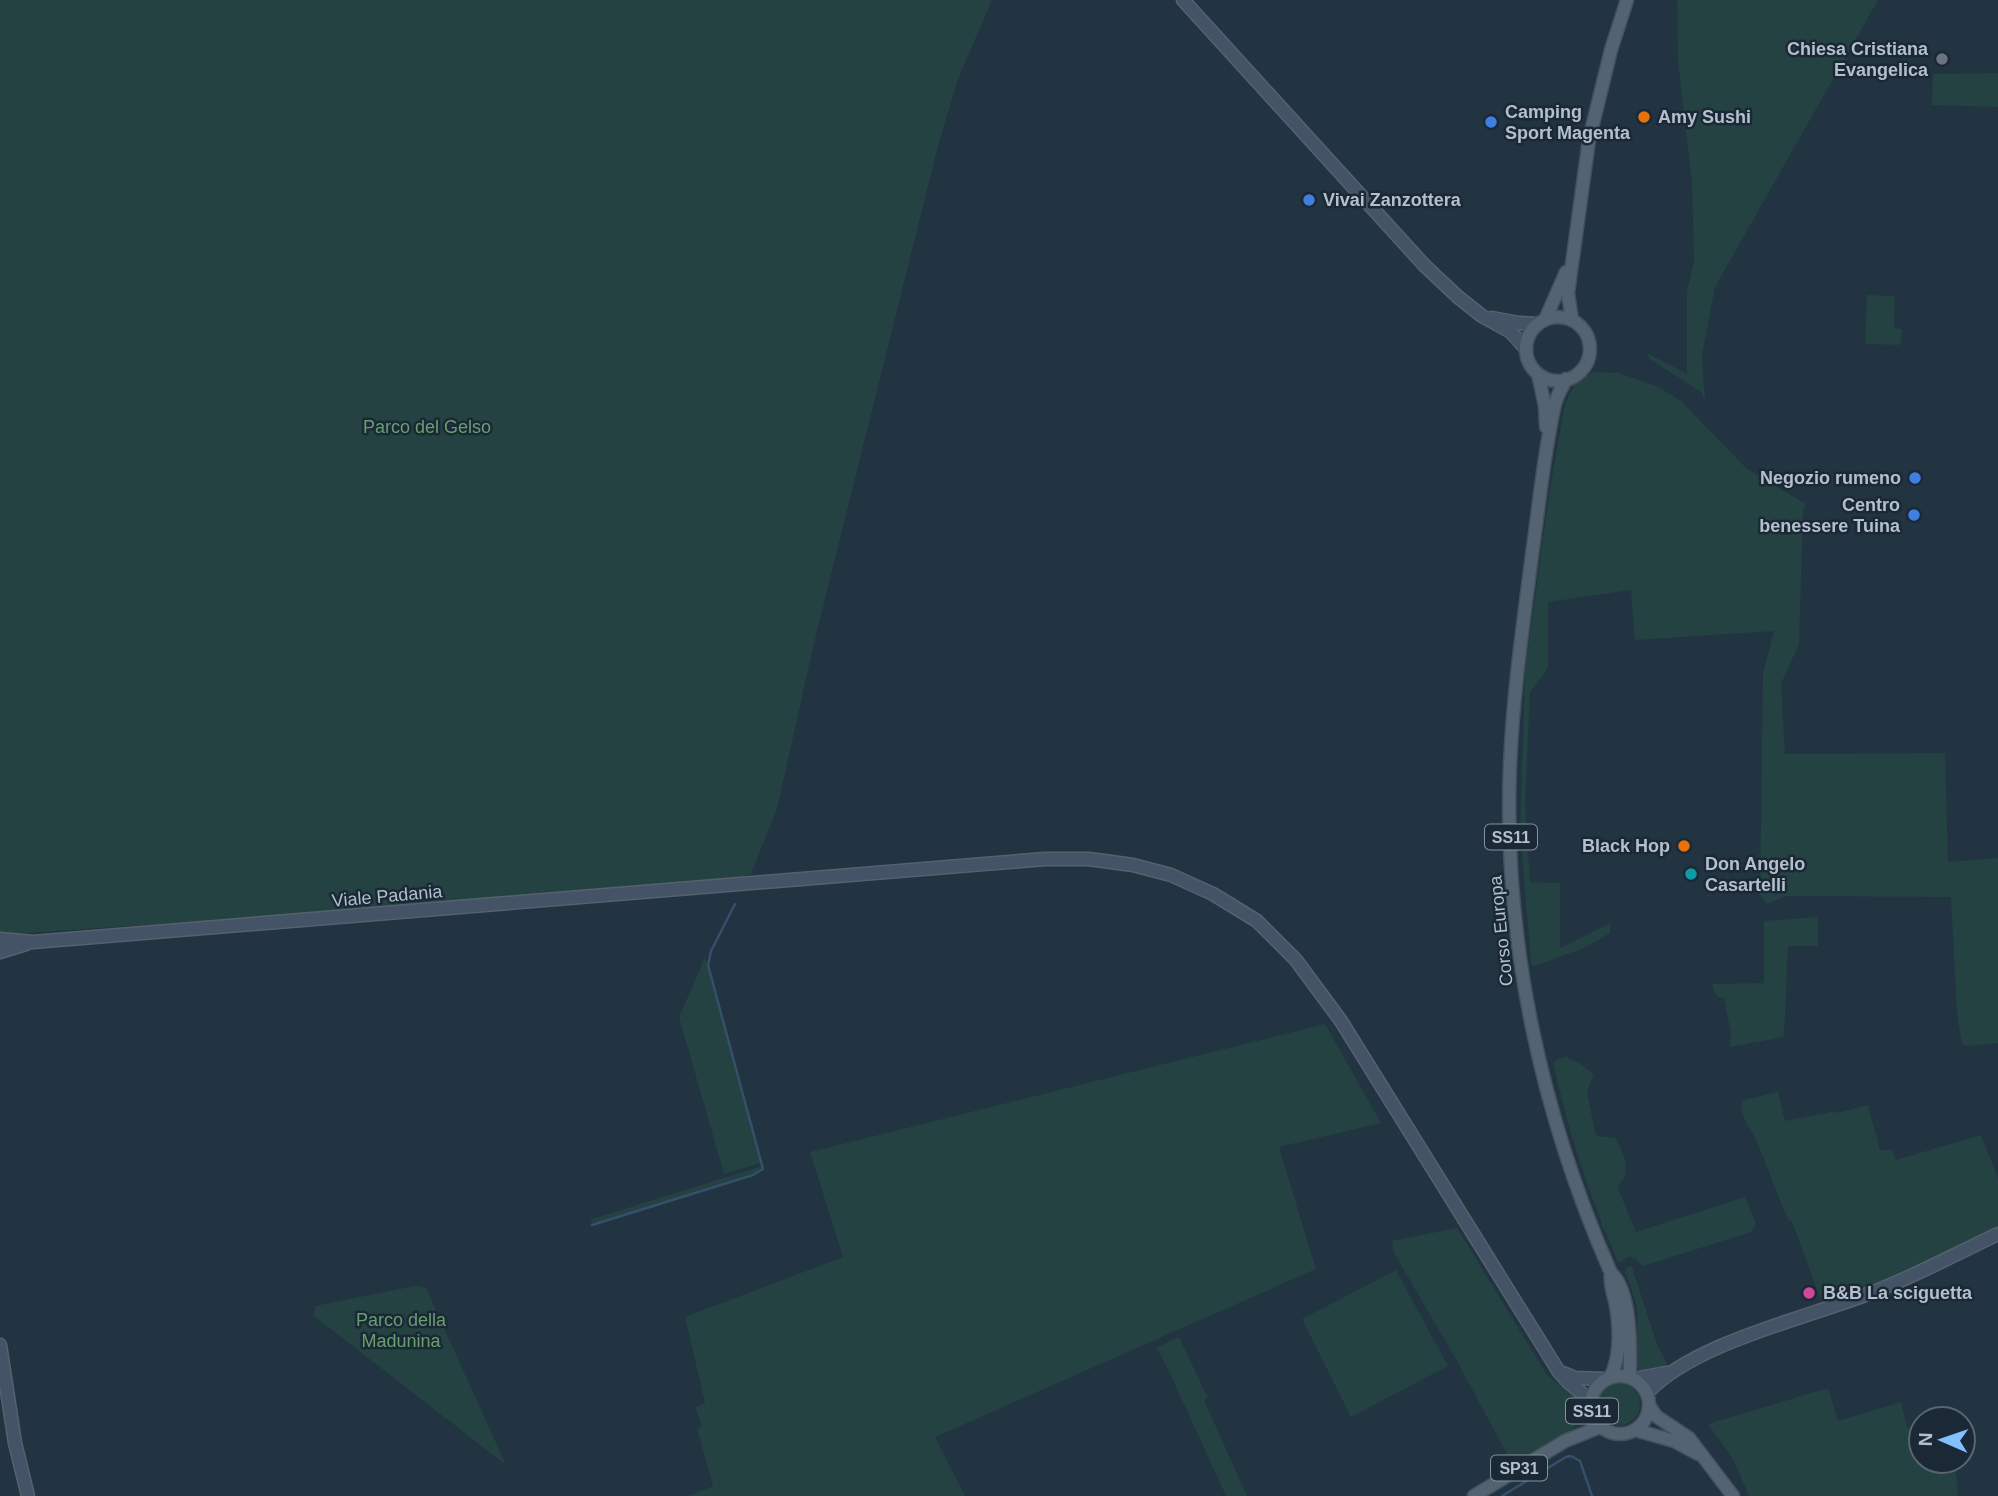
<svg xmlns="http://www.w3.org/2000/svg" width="1998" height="1496" font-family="Helvetica,sans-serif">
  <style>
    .green { fill: #244242 }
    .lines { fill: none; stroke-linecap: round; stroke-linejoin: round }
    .stream { stroke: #34506a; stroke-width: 2.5 }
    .secondary-casing { stroke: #54626f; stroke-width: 15 }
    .primary-casing { stroke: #43505d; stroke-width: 15 }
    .secondary { stroke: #445365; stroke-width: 12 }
    .primary { stroke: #546371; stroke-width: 12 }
    .worship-dot { fill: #6b7280; stroke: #1b2936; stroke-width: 2.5 }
    .food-dot { fill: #e8710a; stroke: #1b2936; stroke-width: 2.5 }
    .shop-dot { fill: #3f7fe0; stroke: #1b2936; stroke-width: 2.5 }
    .culture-dot { fill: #0f9aa8; stroke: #1b2936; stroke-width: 2.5 }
    .hotel-dot { fill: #d1479c; stroke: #1b2936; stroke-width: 2.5 }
    .labels { text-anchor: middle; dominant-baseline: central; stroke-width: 5; stroke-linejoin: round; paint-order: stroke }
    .shield { fill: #1b2936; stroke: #85929f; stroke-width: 2 }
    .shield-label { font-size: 16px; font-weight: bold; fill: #b3bfcc }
    .poi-label { font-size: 18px; font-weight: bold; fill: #b3bfcc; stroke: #1b2936; text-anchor: start }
    .park-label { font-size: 18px; fill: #679f6f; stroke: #1b2936 }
    .street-label { font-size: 18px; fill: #b3bfcc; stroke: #1b2936 }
  </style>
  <rect width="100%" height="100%" fill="#223342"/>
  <path class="green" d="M0 0H992L958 79 938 146 814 643 777 809 751 874 739 878 281 916 10 934 0 933Z
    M1677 0H1878L1715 287 1702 355 1705 402 1701 392 1650 359 1647 353 1687 374V291L1694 262 1692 182 1678 62Z
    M1998 73V107L1932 105 1933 74Z
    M1867 295 1895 296 1894 328 1902 329 1901 342 1899 345 1865 344Z
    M1593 372 1619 373 1658 387 1681 401 1747 469 1806 504 1803 511 1799 644 1781 684 1785 754 1945 753 1948 862 1998 858V1043L1968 1046 1962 1044 1957 1014 1951 897 1786 896 1767 904 1760 895 1763 674 1774 631 1635 640 1631 590 1548 602V668L1530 692 1525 805 1530 882 1560 883V948L1610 923V933L1584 948 1535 966 1531 964 1520 828 1525 672 1549 494 1565 403 1575 384Z
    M1818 917V946H1788L1784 1037 1730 1047 1731 1033 1724 998 1718 997 1714 992 1712 984 1764 983V921Z
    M705 957 761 1163 724 1174 679 1017Z
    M1325 1024 1381 1123 1279 1147 1316 1269 935 1437 965 1496H688L713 1486 697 1429 702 1426 695 1407 705 1403 685 1317 843 1257 810 1152Z
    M1567 1056 1569 1059 1577 1062 1594 1074 1587 1091 1595 1132 1597 1136 1615 1138C1624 1151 1633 1176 1617 1186L1636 1232 1745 1197 1756 1224 1751 1232 1643 1266 1635 1258 1628 1257 1618 1263 1606 1233 1601 1225 1602 1223C1581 1171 1565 1117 1553 1062Z
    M1778 1092 1785 1121 1836 1111 1837 1113 1868 1105 1880 1150H1892L1896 1160 1981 1135 1998 1178V1229L1867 1290 1822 1304 1792 1221H1789C1776 1194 1768 1166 1755 1138 1750 1126 1740 1117 1741 1103L1743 1100Z
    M762 1166 761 1170 751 1174 598 1223 589 1222 592 1219Z
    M1457 1228 1547 1375 1575 1397 1581 1406 1582 1413 1579 1421 1572 1431 1513 1465 1458 1363 1394 1253 1392 1241Z
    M1627 1267H1632L1656 1341 1667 1364 1664 1369 1640 1372 1639 1370C1632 1350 1639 1330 1637 1309 1635 1297 1629 1284 1625 1272Z
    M1396 1270 1448 1366 1351 1417 1302 1319Z
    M415 1286 426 1288 506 1465 314 1316 315 1306Z
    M1179 1337 1208 1398 1204 1400 1247 1496H1226L1166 1365 1156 1348Z
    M1598 1404a21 21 0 1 1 42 0a21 21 0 1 1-42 0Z
    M1828 1388 1838 1421 1901 1402 1907 1428 1921 1427V1461H1955L1958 1496H1749L1733 1459 1708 1424Z"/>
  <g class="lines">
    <path class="stream" d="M592 1225 753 1175 763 1169 708 965 711 951 735 904
      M1502 1496 1566 1457 1571 1456 1580 1461 1592 1496"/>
    <defs>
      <path id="secondary" d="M1183 0 1425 266 1458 297 1482 316 1511 332 1526 349
        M1492 318 1519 323 1538 324
        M0 939 33 942 1045 859H1089L1133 865 1171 875 1213 894 1257 921 1296 960 1341 1021 1559 1372 1568 1382 1591 1401
        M0 952 26 944
        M0 1345 15 1443 28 1496
        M1563 1373 1575 1378 1606 1379
        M1634 1379 1666 1373
        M1647 1393C1694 1342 1811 1317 1876 1291 1917 1275 1958 1253 1998 1234"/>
      <path id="primary" d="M1526 349a32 32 0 1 1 64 0a32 32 0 1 1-64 0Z
        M1545 320 1566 272
        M1572 320 1568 293 1589 140 1611 50 1627 0
        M1538 374 1545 406 1546 427
        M1566 379C1563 386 1559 392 1557 398 1553 408 1552 419 1550 429 1542 471 1538 513 1532 555 1523 625 1513 694 1510 765 1503 940 1541 1114 1611 1273 1632 1291 1630 1351 1630 1377
        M1591 1405a29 29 0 1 1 58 0a29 29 0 1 1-58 0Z
        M1610 1378C1621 1356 1620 1330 1616 1306 1614 1294 1609 1285 1611 1273
        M1649 1405 1656 1416 1689 1438 1733 1496
        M1635 1430 1674 1441 1698 1454
        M1474 1496 1565 1441 1600 1427"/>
    </defs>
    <use href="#secondary" class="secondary-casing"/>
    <use href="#primary" class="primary-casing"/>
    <use href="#secondary" class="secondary"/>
    <use href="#primary" class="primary"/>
  </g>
  <circle class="worship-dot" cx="1942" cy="59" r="7"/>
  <g class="food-dot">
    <circle cx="1644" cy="117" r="7"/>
    <circle cx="1684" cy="846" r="7"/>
  </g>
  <g class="shop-dot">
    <circle cx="1491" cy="122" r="7"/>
    <circle cx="1309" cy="200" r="7"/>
    <circle cx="1915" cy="478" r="7"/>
    <circle cx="1914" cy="515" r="7"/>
  </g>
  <circle class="culture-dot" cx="1691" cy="874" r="7"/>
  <circle class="hotel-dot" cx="1809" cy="1293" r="7"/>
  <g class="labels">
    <g class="shield">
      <rect x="1485" y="824.5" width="52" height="25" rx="5"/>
      <rect x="1566" y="1398.5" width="52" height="25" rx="5"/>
      <rect x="1491" y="1455.5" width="56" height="25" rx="5"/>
    </g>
    <g class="shield-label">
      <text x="1511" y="837">SS11</text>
      <text x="1592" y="1411">SS11</text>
      <text x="1519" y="1468">SP31</text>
    </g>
    <g class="poi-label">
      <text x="1928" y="49" text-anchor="end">Chiesa Cristiana<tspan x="1928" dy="21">Evangelica</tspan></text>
      <text x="1505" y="112">Camping<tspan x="1505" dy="21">Sport Magenta</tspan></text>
      <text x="1658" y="117">Amy Sushi</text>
      <text x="1323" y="200">Vivai Zanzottera</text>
      <text x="1901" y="478" text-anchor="end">Negozio rumeno</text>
      <text x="1900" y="505" text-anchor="end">Centro<tspan x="1900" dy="21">benessere Tuina</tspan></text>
      <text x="1670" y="846" text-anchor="end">Black Hop</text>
      <text x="1705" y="864">Don Angelo<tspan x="1705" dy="21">Casartelli</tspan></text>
      <text x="1823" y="1293">B&amp;B La sciguetta</text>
    </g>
    <g class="park-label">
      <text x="427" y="427">Parco del Gelso</text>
      <text x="401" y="1320">Parco della<tspan x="401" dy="21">Madunina</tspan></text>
    </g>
    <g class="street-label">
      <text transform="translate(387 896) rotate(-5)">Viale Padania</text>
      <text transform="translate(1501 931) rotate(-96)">Corso Europa</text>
    </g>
  </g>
  <g transform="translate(1942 1440) rotate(272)"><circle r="33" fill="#1b2936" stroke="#586572" stroke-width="2"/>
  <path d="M0-5L12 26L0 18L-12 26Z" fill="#84c0ff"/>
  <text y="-10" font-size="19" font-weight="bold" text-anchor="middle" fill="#b3bfcc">N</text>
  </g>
</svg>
